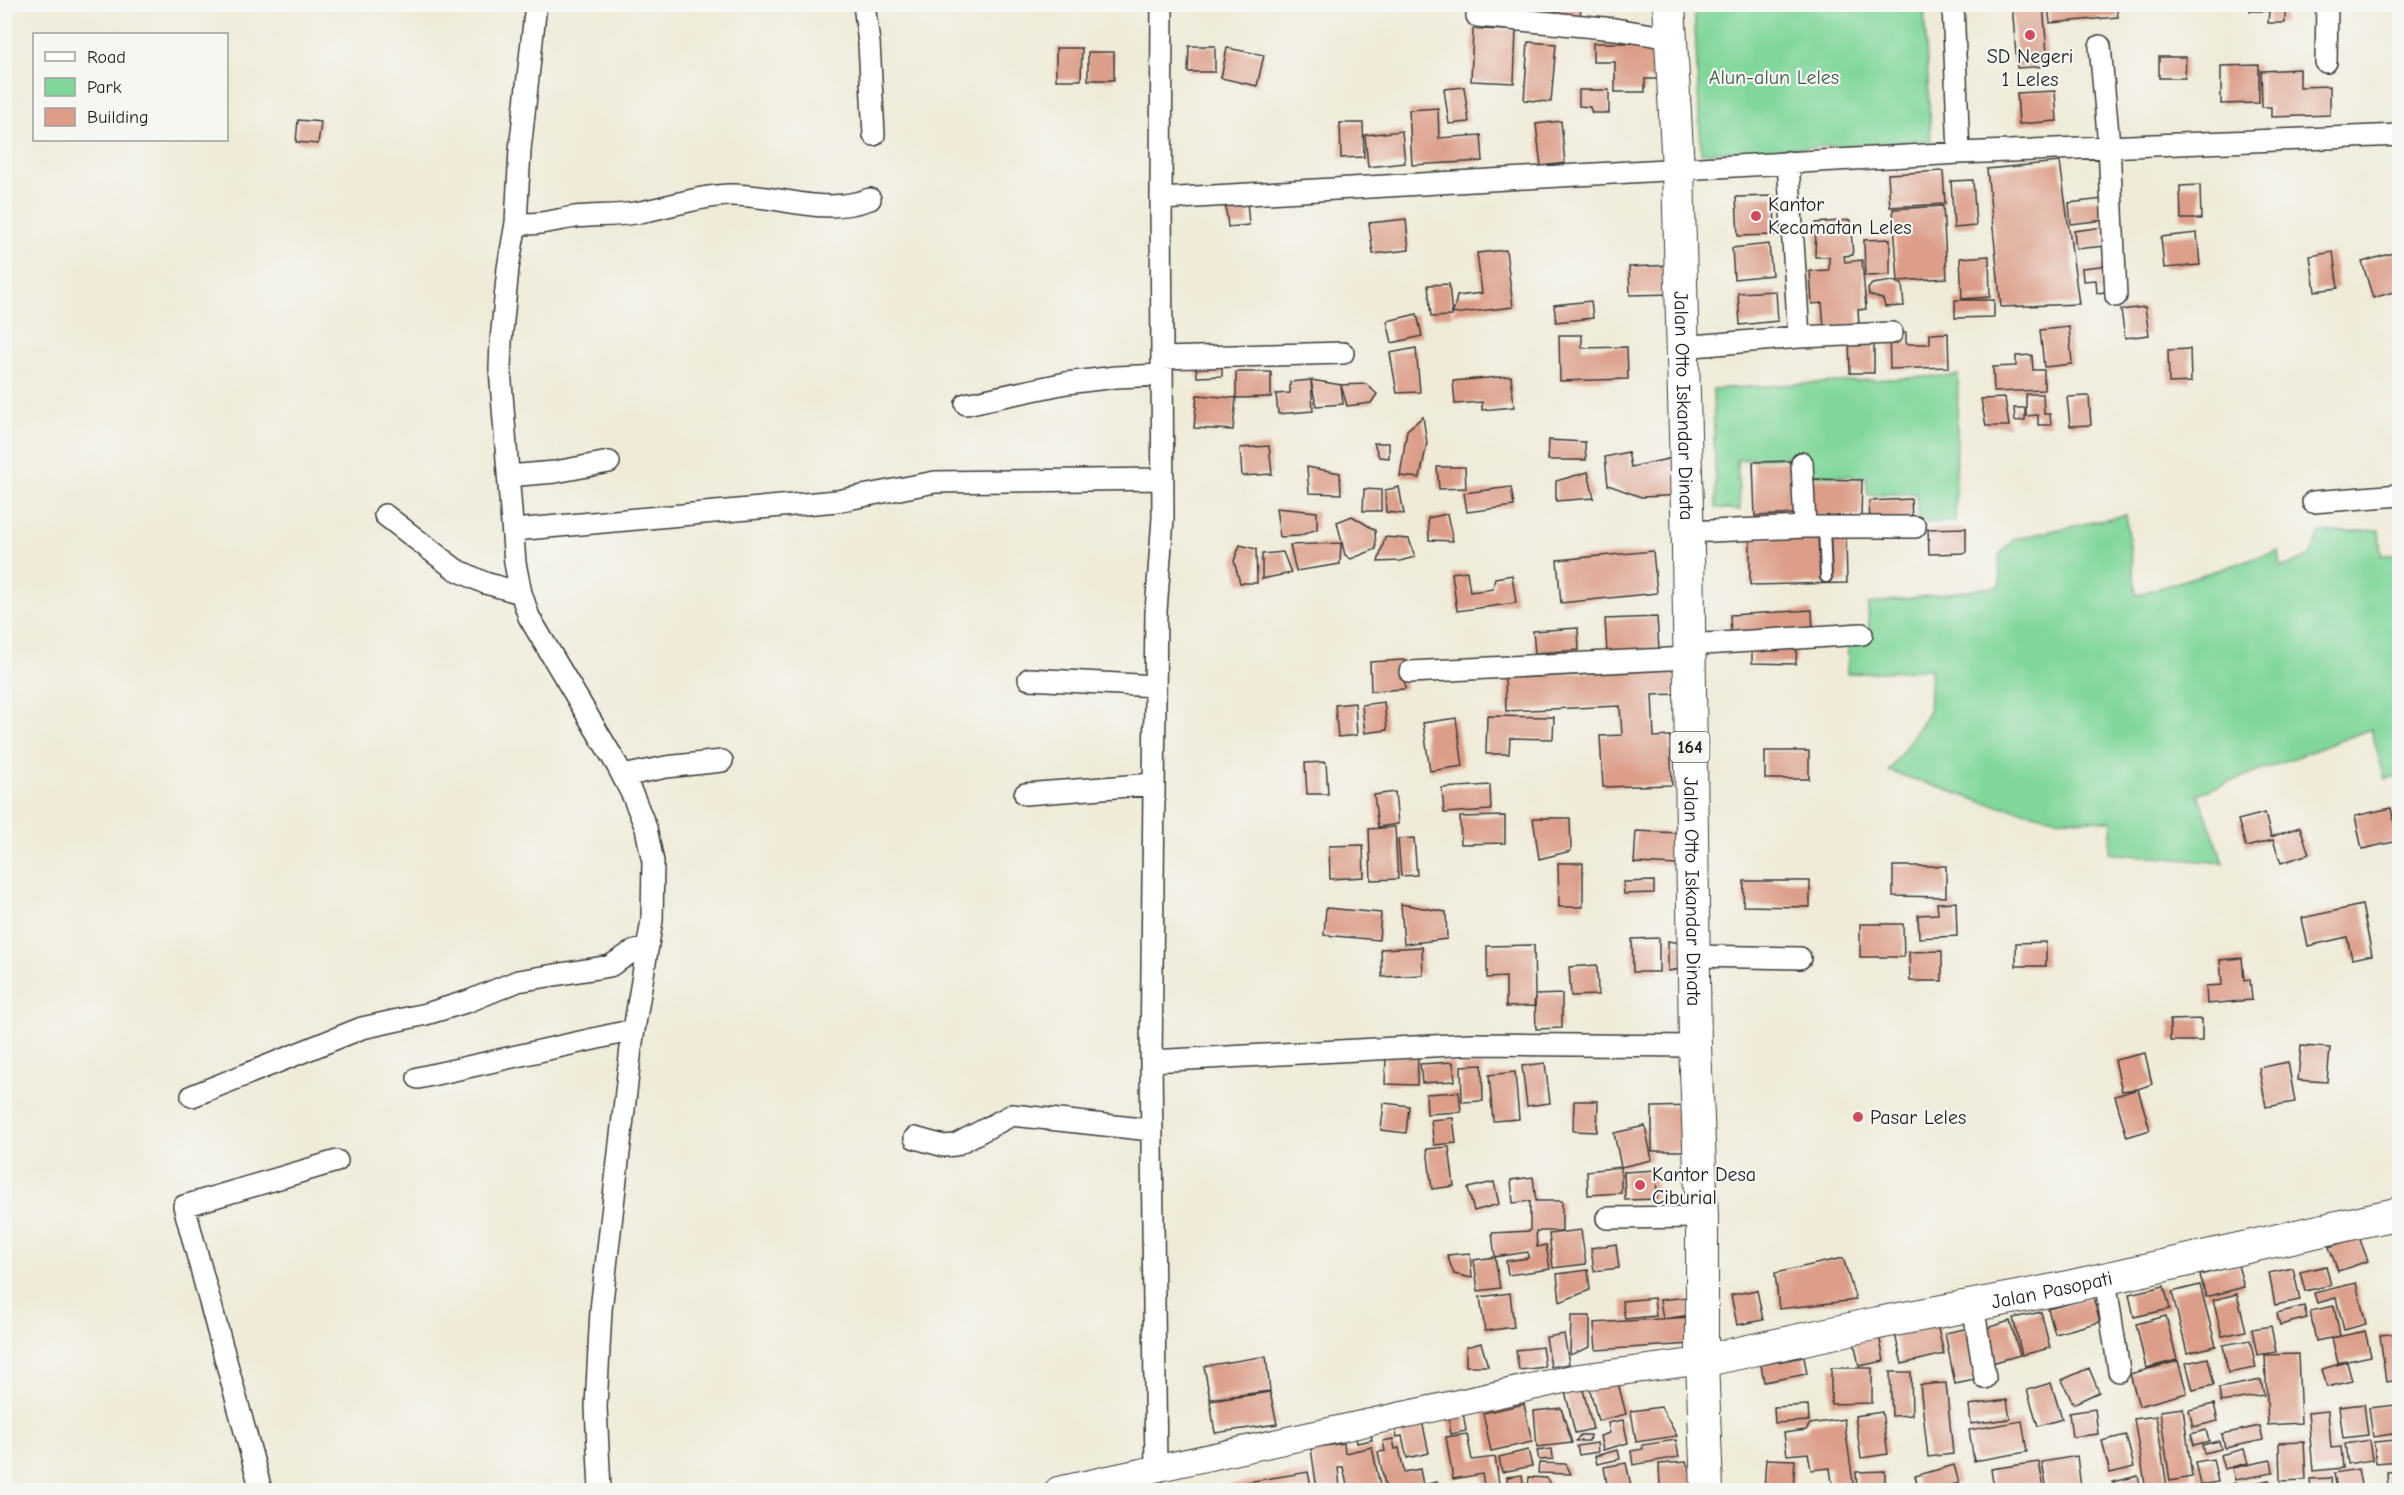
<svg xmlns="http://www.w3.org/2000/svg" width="2404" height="1495" font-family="'Comic Neue',sans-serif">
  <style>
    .green { fill: #81d79b; stroke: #4e7a5c; stroke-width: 1.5 }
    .building { fill: #dc9e88 }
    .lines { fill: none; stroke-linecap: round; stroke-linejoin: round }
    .service-casing { stroke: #3c3b38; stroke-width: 14 }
    .minor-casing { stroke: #3c3b38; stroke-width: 24 }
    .tertiary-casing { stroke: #3c3b38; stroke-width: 28 }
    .primary-casing { stroke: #3c3b38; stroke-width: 34 }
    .service { stroke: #fff; stroke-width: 10 }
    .minor { stroke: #fff; stroke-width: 21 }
    .tertiary { stroke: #fff; stroke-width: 26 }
    .primary { stroke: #fff; stroke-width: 32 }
    .poi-dot { fill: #d1495b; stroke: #f6f6f2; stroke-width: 2 }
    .labels { text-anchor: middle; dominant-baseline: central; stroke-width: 4.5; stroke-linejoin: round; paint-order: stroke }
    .shield { fill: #f6f6f2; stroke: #5d5d5c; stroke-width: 1.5 }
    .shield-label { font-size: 18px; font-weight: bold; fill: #1c1c1c }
    .poi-label { font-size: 20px; fill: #1c1c1c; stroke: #f6f6f2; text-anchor: start }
    .park-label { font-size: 20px; fill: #3f5d48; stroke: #f6f6f2 }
    .street-label { font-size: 20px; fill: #1c1c1c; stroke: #f6f6f2 }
  </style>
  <rect width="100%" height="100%" fill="#f6f6f2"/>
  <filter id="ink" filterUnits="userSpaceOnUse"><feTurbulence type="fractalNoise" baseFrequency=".0167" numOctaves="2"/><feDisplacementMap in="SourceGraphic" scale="12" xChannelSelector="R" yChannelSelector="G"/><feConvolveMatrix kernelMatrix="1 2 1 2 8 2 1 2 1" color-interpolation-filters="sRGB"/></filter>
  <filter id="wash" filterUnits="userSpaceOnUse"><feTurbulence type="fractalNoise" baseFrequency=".008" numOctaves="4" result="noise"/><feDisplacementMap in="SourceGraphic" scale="24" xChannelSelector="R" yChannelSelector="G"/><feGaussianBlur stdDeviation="1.35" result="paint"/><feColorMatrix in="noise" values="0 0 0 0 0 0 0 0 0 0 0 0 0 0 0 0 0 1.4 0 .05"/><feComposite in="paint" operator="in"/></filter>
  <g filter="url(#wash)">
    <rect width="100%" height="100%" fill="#efebd8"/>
    <path class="green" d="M1694 5H1924L1931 141 1701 153Z
      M1958 375 1955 522 1919 523 1916 493 1868 495 1866 477 1808 475V456L1737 460 1740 510 1716 508 1713 389Z
      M2126 515 2136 595 2279 551 2281 568 2310 556 2320 533 2379 530 2381 555H2399V776L2385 779 2371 729 2198 794 2224 863 2109 853 2112 821 2059 819 1983 802 1889 771 1929 712 1931 669 1847 674 1849 630 1869 632 1868 604 2000 586 1999 556 2014 539Z"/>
    <g id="blocks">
      <path class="building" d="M1508 4H1581L1580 20Z
        M2012 4H2043L2048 66 2017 68Z
        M2048 4H2116L2118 17 2050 23Z
        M2250 4H2285V23H2268L2269 11H2250Z
        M1473 29 1516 30 1514 83 1471 81Z
        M1528 42 1556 44 1551 102 1524 100Z
        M1593 43H1661V79H1645V92H1615V62H1593Z
        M1189 46H1215V72H1188Z
        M1056 48H1082L1081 80H1056Z
        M1227 48 1264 55 1257 86 1221 78Z
        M1088 52H1114V80H1088Z
        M2159 57H2186L2185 78H2159Z
        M2259 65V103L2221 104V66Z
        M2300 69V87L2330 86V115L2271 117V107H2262L2261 71Z
        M1464 87 1469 122 1449 124 1444 89Z
        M1579 90H1609V113H1592L1590 107 1579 106Z
        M2055 91 2057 121 2019 124 2017 93Z
        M1438 108 1439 138 1481 135 1483 161 1412 165 1409 110Z
        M298 120 321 122 318 144 296 142Z
        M1561 121 1565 163 1541 166 1536 124Z
        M1340 123H1363L1364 157 1341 158Z
        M1402 131 1405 163 1368 167 1365 135Z
        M2060 162 2079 304 2001 307 1987 169Z
        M1943 171 1945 204 1890 207 1888 174Z
        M1973 180 1976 226 1954 228 1951 181Z
        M2200 185 2201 219H2181L2180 186Z
        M1774 196 1775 235 1738 236 1736 197Z
        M2103 199 2104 220 2071 224 2069 203Z
        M1247 201 1249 225 1228 227 1225 202Z
        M1943 206 1947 278 1898 281 1893 209Z
        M1406 219 1409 250 1373 254 1369 223Z
        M1850 220 1853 255 1844 256 1845 262 1862 260 1866 309 1858 310 1859 325 1824 328 1822 303 1812 304 1810 271 1829 270V257H1815L1816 223Z
        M2103 227 2105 246 2076 249 2074 231Z
        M2197 233 2200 265 2164 268 2161 237Z
        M1890 239V275L1865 276 1864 240Z
        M1769 244 1772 275 1734 279 1732 248Z
        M1506 250 1513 307 1453 314 1457 296 1482 293 1477 253Z
        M2399 251 2400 290 2373 298 2362 262Z
        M2333 252 2338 288 2315 291 2310 256Z
        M1989 256 1990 297 1962 299 1960 258Z
        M1673 265V294L1630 295 1629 267Z
        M2110 265 2112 291 2097 293 2096 280 2083 281 2082 268Z
        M1893 281 1902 284 1904 306 1885 307 1883 299 1869 295 1868 289 1872 284Z
        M1449 284 1452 316 1431 317 1428 285Z
        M1776 291 1778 321 1740 325 1738 293Z
        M1955 300H1994V317L1955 318Z
        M1591 301 1593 318 1556 322 1554 305Z
        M2145 307 2149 335 2125 338 2121 310Z
        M1417 314 1422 336 1392 343 1387 321Z
        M2069 327 2072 364 2044 367 2040 330Z
        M1889 333H1906V344H1930V334L1948 333 1949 367 1890 369Z
        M1559 335H1582V348L1627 347 1628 379 1560 381Z
        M1874 337V373H1850L1849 338Z
        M1416 348 1420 392 1397 393 1390 353Z
        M2190 349 2191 382 2169 383 2168 350Z
        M2032 355 2033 370H2044V390L1994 392 1993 367 2016 366V356Z
        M1222 361V376L1197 377 1196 363Z
        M1236 372H1271V397L1236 398 1233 430 1194 428 1197 395 1236 398Z
        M1511 376 1514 407 1482 410V402L1455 404 1453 381Z
        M1311 380 1341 385 1343 404 1316 406 1311 380 1313 411 1278 414 1276 394 1290 393V382Z
        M1366 384 1377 394 1371 403 1347 406 1341 385Z
        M2026 394H2043L2044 414H2050L2051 425H2038V415L2026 416Z
        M2089 396 2091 425 2070 426 2067 397Z
        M2005 398 2009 426H1986L1981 399Z
        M2014 408H2025V420L2015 421Z
        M1423 417 1427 443 1420 478 1400 476 1407 430Z
        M1549 440 1585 442 1586 460H1548Z
        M1374 443H1389V458L1379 457Z
        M1269 446 1272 474 1242 476 1240 448Z
        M1628 452 1631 467 1677 457 1686 495 1641 497 1608 485 1605 457Z
        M1797 461 1799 514 1755 516 1753 462Z
        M1307 467 1340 473 1341 494 1309 493Z
        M1437 467H1465L1466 488 1439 489Z
        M1588 472 1594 498 1556 501V481Z
        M1809 479 1862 480 1861 516H1808Z
        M1399 487 1404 514 1386 512 1385 490Z
        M1511 487 1514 506 1467 512 1464 493Z
        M1364 489 1381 490V511H1363Z
        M1911 499 1912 519 1870 521 1869 501Z
        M1276 508 1317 512V529L1299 536 1280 537Z
        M1447 514 1453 541 1429 540 1428 518Z
        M1352 516 1375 530 1376 549 1351 559 1345 555 1337 522Z
        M1966 528V553L1929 554 1928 529Z
        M1385 537 1409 539 1415 557 1400 561 1378 562Z
        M1846 537 1847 583 1750 585V538Z
        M1341 543 1340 564 1296 571 1290 545Z
        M1240 545 1256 549 1257 583H1240L1234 561Z
        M1653 551 1657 593 1561 603 1557 560Z
        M1283 552 1291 573 1262 579V554Z
        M1467 571 1470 592 1493 589 1495 578 1512 575 1516 603 1457 611 1452 573Z
        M1812 610 1813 634 1731 639 1730 615Z
        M1657 617 1659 650 1607 653 1605 619Z
        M1578 628 1579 650 1535 653 1533 631Z
        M1752 640 1797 641 1796 664 1752 663Z
        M1404 660 1405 689 1371 691 1370 662Z
        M1675 668 1676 694 1652 695 1654 737 1670 736 1672 785 1603 787 1600 736 1622 735 1620 706 1506 711 1505 676Z
        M1384 702 1387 730 1365 733 1362 705Z
        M1355 703 1357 735 1338 737 1335 705Z
        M1487 716 1554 717 1553 739 1510 738 1509 754H1486Z
        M1456 718 1463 766 1430 771 1423 723Z
        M1765 751H1809V779H1765Z
        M1326 762 1328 794H1307L1305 763Z
        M1490 785 1491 810 1444 813 1442 788Z
        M1395 792 1398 824 1378 827 1374 795Z
        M2391 808 2398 841 2362 849 2355 816Z
        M2265 813 2271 837 2300 827 2309 854 2281 863 2273 840 2246 847 2238 820Z
        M1505 816V843L1461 844 1460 817Z
        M1533 818H1570L1571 851 1539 859Z
        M1395 827 1398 879 1371 880 1369 829Z
        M1636 831 1680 833 1678 865 1634 863Z
        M1414 838 1417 875 1401 876 1398 839Z
        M1363 845 1364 877 1330 879 1329 846Z
        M1558 863H1583V907H1559Z
        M1893 866H1946V897L1893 896Z
        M1654 881V893L1624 894 1623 882Z
        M1744 881H1810V907L1743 906Z
        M1956 902 1957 936 1919 938 1918 915 1938 914 1937 903Z
        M1401 904 1446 912 1447 939 1404 944Z
        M2362 905 2372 955 2352 959 2347 937 2308 946 2302 918Z
        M1326 908 1381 913 1379 940 1324 935Z
        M1860 924H1903L1904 957H1860Z
        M1659 938V972H1633L1632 939Z
        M1668 941 1691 945 1693 967 1668 971Z
        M2046 942V966H2016V943Z
        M1534 945 1535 995 1562 994V1028L1536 1029 1535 996 1534 1006 1506 1007V977L1487 978V946Z
        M1422 947 1423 975 1382 977 1381 949Z
        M1942 951V981H1910L1909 952Z
        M2242 958 2244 980 2250 979 2252 1000 2207 1004 2206 986 2222 985 2220 960Z
        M1597 965 1598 995 1571 996 1569 967Z
        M2202 1019V1041H2170V1020Z
        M2301 1046 2330 1048 2327 1082 2298 1080Z
        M2145 1053 2152 1084 2138 1089 2150 1130 2127 1137 2115 1096 2138 1089 2122 1091 2115 1060Z
        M1386 1056H1418L1417 1085 1385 1084Z
        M1453 1062 1455 1081 1422 1083 1420 1064Z
        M2288 1062 2295 1102 2266 1107 2259 1068Z
        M1545 1063 1550 1103 1527 1106 1522 1066Z
        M1482 1065 1483 1101 1462 1102 1461 1066Z
        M1515 1072 1519 1119 1493 1121 1489 1075Z
        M1459 1092 1461 1112 1427 1114 1426 1094Z
        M1574 1101H1598L1597 1132 1573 1131Z
        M1384 1103 1409 1106 1406 1133 1381 1130Z
        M1695 1106V1151H1652V1107Z
        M1453 1118 1456 1143 1434 1145 1431 1120Z
        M1645 1126 1652 1160 1621 1167 1614 1133Z
        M1449 1147 1454 1186 1432 1189 1427 1149Z
        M1621 1167V1193L1588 1195 1587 1171Z
        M1656 1170 1657 1199 1625 1200 1624 1172Z
        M1533 1177 1536 1201H1562V1231H1536L1537 1247 1546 1245 1550 1269 1508 1275 1506 1261 1528 1258V1252L1495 1257 1500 1288 1478 1291 1474 1260 1495 1257 1492 1233 1530 1231V1201L1513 1203 1511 1180Z
        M1494 1182 1499 1204 1474 1211 1468 1188Z
        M1581 1230 1586 1264 1553 1268 1549 1234Z
        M2359 1237 2368 1261 2338 1271 2329 1247Z
        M1616 1244 1619 1268 1594 1271 1591 1248Z
        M1470 1253 1472 1278 1454 1274 1447 1255Z
        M1843 1258 1856 1300 1779 1309 1775 1273Z
        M2238 1265 2244 1287 2206 1297 2200 1275Z
        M2326 1266 2331 1285 2305 1291 2300 1272Z
        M2293 1268 2300 1300 2275 1305 2269 1273Z
        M1588 1270 1590 1290 1560 1302 1557 1274Z
        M2356 1283 2366 1324 2344 1330 2336 1298 2317 1303 2314 1293Z
        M2200 1285 2216 1346 2187 1353 2172 1292Z
        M2164 1286 2170 1309 2134 1317 2129 1294Z
        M1757 1290 1763 1320 1737 1325 1731 1295Z
        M1510 1293 1514 1327 1485 1331 1480 1297Z
        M2237 1294 2246 1331 2222 1336 2213 1300Z
        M1688 1297 1691 1315 1663 1319 1660 1300Z
        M2093 1297 2100 1322 2055 1334 2048 1309Z
        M1654 1298 1656 1316 1625 1319 1622 1301Z
        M2304 1306 2307 1318 2280 1325 2277 1313Z
        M2334 1306 2340 1336 2316 1341 2310 1311Z
        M2041 1312 2050 1348 2022 1355 2013 1318Z
        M1571 1316H1590V1347L1570 1355Z
        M2166 1316 2177 1360 2146 1368 2136 1324Z
        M1691 1317 1692 1344 1596 1350 1594 1323Z
        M2010 1321 2020 1355 1992 1363 1983 1329Z
        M1937 1324 1944 1354 1902 1364 1895 1334Z
        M2271 1326 2276 1352 2257 1355 2252 1329Z
        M1974 1327 1984 1378 1955 1384 1945 1333Z
        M2365 1331 2371 1356 2338 1363 2332 1338Z
        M2400 1333V1380L2386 1382 2380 1335Z
        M1564 1334 1569 1364 1551 1367 1546 1337Z
        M1879 1335 1884 1361 1859 1366 1854 1341Z
        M2250 1340 2256 1368 2228 1373 2223 1345Z
        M1481 1343 1488 1366H1466V1347Z
        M1542 1347 1545 1367 1519 1370 1516 1350Z
        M2298 1354 2301 1423 2268 1425 2265 1355Z
        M1266 1356 1270 1391 1210 1399 1204 1366Z
        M1804 1357 1807 1374 1764 1382 1761 1365Z
        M2208 1358 2214 1385 2193 1390 2186 1363Z
        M2178 1361 2187 1393 2139 1406 2130 1374Z
        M2347 1362 2352 1381 2327 1387 2322 1369Z
        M1831 1368H1872V1403L1831 1404Z
        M2089 1368 2099 1392 2073 1404 2062 1380Z
        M1890 1372H1911L1912 1415 1892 1416Z
        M1617 1379 1626 1414 1598 1421 1589 1386Z
        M2261 1380 2264 1395 2221 1402 2219 1388Z
        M1946 1383 1953 1454 1928 1457 1920 1385Z
        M2051 1383 2062 1419 2038 1426 2027 1390Z
        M1582 1386 1593 1429 1575 1433 1565 1391Z
        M1270 1392 1277 1424 1215 1433 1210 1401Z
        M2007 1400 2010 1419 1971 1424 1969 1405Z
        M1524 1404 1532 1442 1491 1451 1483 1413Z
        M2214 1404 2218 1421 2193 1427 2189 1410Z
        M2364 1404 2368 1435 2343 1438 2339 1407Z
        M1808 1405 1809 1421 1775 1423 1774 1407Z
        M2396 1405 2399 1433 2373 1437 2369 1408Z
        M1462 1406 1466 1431 1451 1434 1447 1409Z
        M1661 1407 1677 1436 1636 1442 1631 1411Z
        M1561 1408 1572 1443 1537 1447 1534 1411Z
        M2183 1408 2192 1477 2170 1481 2160 1411Z
        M2095 1409 2098 1434 2072 1437 2069 1413Z
        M2328 1411 2331 1448 2341 1447 2343 1468 2313 1471 2308 1413Z
        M1882 1412 1888 1454 1861 1458 1855 1416Z
        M1421 1416 1429 1453 1407 1458 1402 1436 1397 1437 1394 1421Z
        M2156 1416 2167 1487 2146 1490 2134 1419Z
        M1844 1419 1854 1490H1833L1830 1468 1811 1470 1808 1453 1787 1455 1784 1433 1806 1430 1810 1424Z
        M1623 1420 1628 1443 1603 1450 1600 1436 1610 1433 1608 1423Z
        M2022 1421 2027 1452 1974 1461 1969 1430Z
        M1369 1425 1372 1440 1357 1443 1354 1428Z
        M2260 1426 2263 1440 2225 1448 2222 1434Z
        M2206 1430 2209 1441 2194 1445 2191 1434Z
        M1467 1434 1472 1460 1495 1457 1500 1490H1454L1484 1485 1482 1474 1453 1479 1446 1437Z
        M1580 1435H1590L1589 1441H1576Z
        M2126 1435 2134 1467 2110 1473 2102 1441Z
        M1393 1439 1395 1449 1399 1448 1404 1472 1420 1469 1423 1485 1437 1482 1439 1490H1386L1378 1452 1385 1451 1383 1441Z
        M1676 1440 1679 1457 1633 1465 1631 1451 1643 1449 1642 1445Z
        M2369 1440 2372 1460 2348 1464 2345 1444Z
        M2396 1440 2398 1461 2376 1463 2374 1442Z
        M2219 1441 2221 1449 2204 1453 2202 1445Z
        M2304 1442 2306 1480 2280 1481 2279 1443Z
        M1344 1443 1345 1453 1372 1447 1381 1490H1348L1343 1467 1338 1468 1340 1487 1317 1490 1311 1448Z
        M1597 1443 1598 1452 1579 1455 1577 1446Z
        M1552 1449 1553 1459 1539 1460 1537 1451Z
        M2244 1449 2248 1463 2224 1469 2220 1455Z
        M1528 1450 1532 1466 1502 1472 1499 1457Z
        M1618 1450 1620 1459 1597 1464 1595 1456Z
        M2077 1456 2081 1488 2047 1490 2042 1462Z
        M1766 1459 1795 1460 1793 1490H1764Z
        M2213 1459 2218 1482 2200 1485 2195 1462Z
        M2271 1460 2273 1473 2235 1480 2232 1468Z
        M1686 1462 1696 1485 1660 1487 1659 1464Z
        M2039 1462 2044 1490H1994L1991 1469Z
        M1539 1463 1566 1464 1571 1474 1538 1473Z
        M1626 1463 1631 1486 1608 1490 1604 1467Z
        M1954 1465 1959 1483 1932 1490H1919L1915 1476Z
        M2358 1469 2362 1490H2337L2334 1473Z
        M1885 1471V1490H1857L1856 1472Z
        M2400 1471V1490H2388L2387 1472Z
        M1308 1472 1312 1490H1205V1489Z
        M1522 1475 1524 1490H1508L1507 1477Z
        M2138 1476 2141 1490H2115L2113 1482Z
        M1529 1477 1547 1478 1552 1490H1528Z
        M2331 1478 2332 1490H2311L2310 1479Z
        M1162 1479 1165 1490H1121L1119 1482Z
        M2269 1480 2271 1490H2250L2249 1484Z
        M2235 1483 2237 1490H2210Z
        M2193 1487V1490H2177V1489Z"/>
    </g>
  </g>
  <g filter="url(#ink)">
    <use href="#blocks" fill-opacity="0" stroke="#3c3b38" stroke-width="1.5"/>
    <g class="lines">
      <defs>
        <path id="service" d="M1824 527 1826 577"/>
        <path id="minor" d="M536 4 520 150 516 223 508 268 501 341 500 369 515 563 521 593 529 617 617 765 633 796 646 828 653 862 652 920 631 1048 601 1310 596 1407 600 1490
          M864 4 869 43 874 135
          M1162 4 1161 199 1959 153 2400 135
          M1953 4 1959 153
          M1477 16 1615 29 1671 38
          M2100 46 2109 145 2116 296
          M2326 62 2327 4
          M1788 162 1799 337
          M516 223C536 226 555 220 575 217 595 215 615 216 635 213 666 208 697 196 729 195 780 194 819 217 870 199
          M1682 347 1799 337 1892 333
          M1162 358 1343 353
          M966 404 1066 383 1116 377 1162 375
          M1802 463 1805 527
          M508 476 555 472 609 462
          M2313 502 2400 495
          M385 515 455 569 485 583 521 593
          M514 530 837 501 935 482 1162 479
          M1687 532 1805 527H1915
          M1688 645 1862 634
          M1410 672 1688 658
          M1029 679 1155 686
          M623 776 666 767 722 761
          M1025 794 1154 784
          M1693 956 1800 958
          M1151 1061 1470 1044 1695 1046
          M418 1078 634 1030
          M192 1096 362 1028 426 1014 469 1001 518 981 610 966 632 952 647 948
          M915 1138 944 1146 955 1145 1012 1115 1151 1130
          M1607 1218 1702 1217
          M2105 1279 2119 1371
          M1973 1305 1985 1378
          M1156 1468 1151 1061 1156 611 1163 518 1161 199
          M1139 1472 1142 1490
          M261 1490 184 1206 337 1161"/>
        <path id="tertiary" d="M1058 1490 1573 1378 1702 1361"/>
        <g id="primary">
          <path id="s1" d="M1669 4 1678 169 1688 548 1695 1046 1702 1217V1361L1707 1490"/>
          <path id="s2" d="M1702 1361 1878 1323 2054 1290 2400 1213"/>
        </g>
      </defs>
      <use href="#service" class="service-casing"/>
      <use href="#minor" class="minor-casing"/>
      <use href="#tertiary" class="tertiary-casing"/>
      <use href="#primary" class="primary-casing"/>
      <use href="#service" class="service"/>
      <use href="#minor" class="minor"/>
      <use href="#tertiary" class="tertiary"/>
      <use href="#primary" class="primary"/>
    </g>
  </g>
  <g class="poi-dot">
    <circle cx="2030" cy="35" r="6"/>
    <circle cx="1756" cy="216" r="6"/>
    <circle cx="1858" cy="1117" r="6"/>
    <circle cx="1640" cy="1185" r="6"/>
  </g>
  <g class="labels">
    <rect class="shield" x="1670.5" y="732" width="39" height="30" rx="4.5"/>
    <g class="shield-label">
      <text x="1690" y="747">164</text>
    </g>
    <g class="poi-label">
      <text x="2030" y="56" text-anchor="middle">SD Negeri<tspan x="2030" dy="23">1 Leles</tspan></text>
      <text x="1768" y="204">Kantor<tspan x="1768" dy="23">Kecamatan Leles</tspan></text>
      <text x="1870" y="1117">Pasar Leles</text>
      <text x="1652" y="1174">Kantor Desa<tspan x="1652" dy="23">Ciburial</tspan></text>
    </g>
    <g class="park-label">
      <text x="1774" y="77">Alun-alun Leles</text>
    </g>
    <g class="street-label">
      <text stroke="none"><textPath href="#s1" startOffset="402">Jalan Otto Iskandar Dinata</textPath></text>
      <text stroke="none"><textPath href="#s1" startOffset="888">Jalan Otto Iskandar Dinata</textPath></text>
      <text stroke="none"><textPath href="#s2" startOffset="357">Jalan Pasopati</textPath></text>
    </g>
  </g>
  <rect width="2404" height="1495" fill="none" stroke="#f6f6f2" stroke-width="24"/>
  <rect x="33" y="33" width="195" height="108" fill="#f6f6f2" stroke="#9f9f9c" stroke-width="1.5"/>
  <rect x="45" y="52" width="30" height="9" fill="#ffffff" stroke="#9f9f9c" stroke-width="1.5"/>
  <text x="87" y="63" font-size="18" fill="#1c1c1c">Road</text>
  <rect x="45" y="78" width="30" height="18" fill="#81d79b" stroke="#9f9f9c" stroke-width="1.5"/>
  <text x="87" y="93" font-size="18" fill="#1c1c1c">Park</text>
  <rect x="45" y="108" width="30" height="18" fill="#dc9e88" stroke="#9f9f9c" stroke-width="1.5"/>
  <text x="87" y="123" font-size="18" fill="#1c1c1c">Building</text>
</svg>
